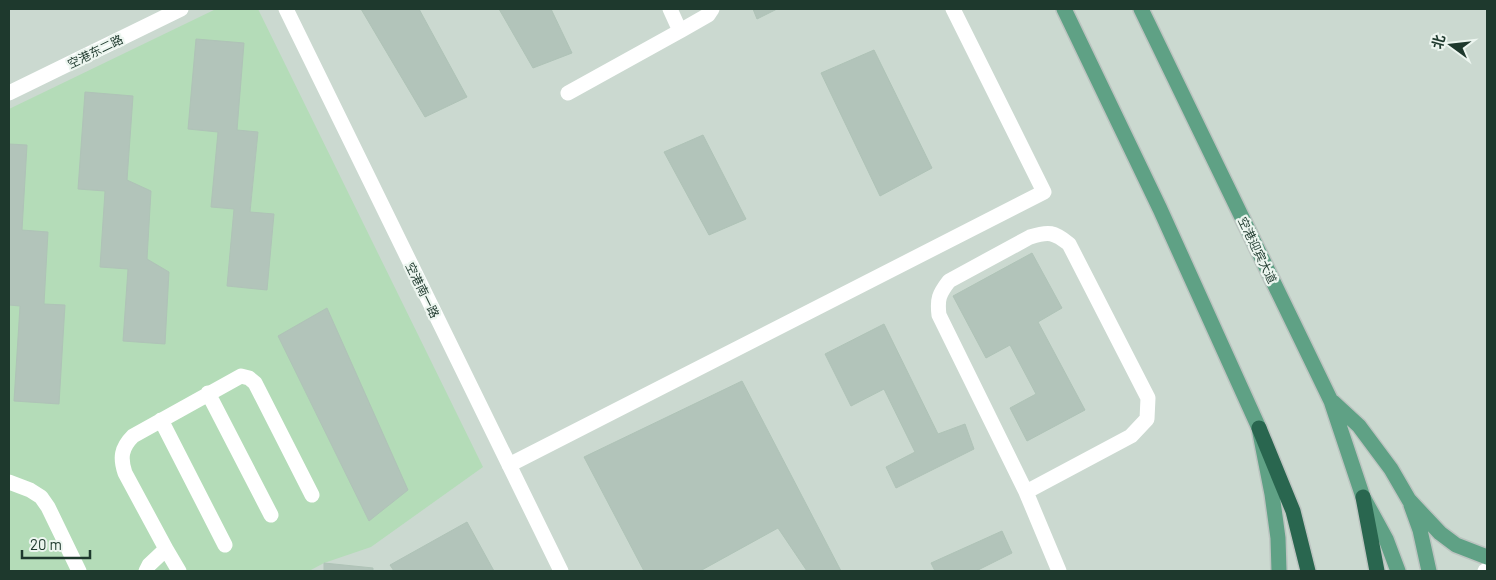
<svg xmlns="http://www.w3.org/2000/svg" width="1496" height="580" font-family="Barlow,'Noto Sans SC',sans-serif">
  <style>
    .built { fill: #cbd9d0 }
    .green { fill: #b4dcb8 }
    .building { fill: #b2c4ba; stroke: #afc3b7 }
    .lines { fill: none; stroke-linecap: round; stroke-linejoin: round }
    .major-casing { stroke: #bcc4c0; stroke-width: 18 }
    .highway-casing { stroke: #bcc4c0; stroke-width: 18 }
    .minor { stroke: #fff; stroke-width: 15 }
    .major { stroke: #5fa185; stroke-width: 15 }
    .highway { stroke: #29664f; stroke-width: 15 }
    .labels { text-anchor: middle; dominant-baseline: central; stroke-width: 4.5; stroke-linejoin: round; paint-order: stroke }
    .street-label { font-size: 12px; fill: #1e392d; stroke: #edf6f0 }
  </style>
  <rect width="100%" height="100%" fill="#dce9e1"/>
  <path class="built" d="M9 9H1487V571H9Z"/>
  <path class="green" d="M216 9H258L483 467 371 547 324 563 309 571H9V109Z"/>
  <path class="building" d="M361 9H419L467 97 425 117Z
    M499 9H551L572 53 533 68Z
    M753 9H777L757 19Z
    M196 39 244 43 237 130 258 132 250 212 274 214 267 290 227 286 234 209 211 207 218 132 188 129Z
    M874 50 932 168 880 196 821 73Z
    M85 92 133 96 127 180 151 191 147 259 169 272 165 344 123 341 128 269 100 267 105 191 78 189Z
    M703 135 746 219 709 235 664 152Z
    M9 144 27 145 22 230 48 232 44 304 65 305 59 404 14 401 20 306 9 305Z
    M1032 253 1062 308 1038 322 1085 410 1027 441 1010 408 1036 394 1010 345 986 358 953 296Z
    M327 308 408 490 369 521 278 336Z
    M884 324 938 434 965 424 974 449 896 488 886 467 915 452 884 389 851 406 825 354Z
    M742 381 841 571H807L778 528 700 571H644L584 457Z
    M467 522 494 571H394L390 565Z
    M1002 531 1012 553 976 571H935L931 563Z
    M324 563 373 568V571H324Z"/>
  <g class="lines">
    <defs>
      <path id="major" d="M1064 9 1160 209 1259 428 1272 494 1278 538 1279 571
        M1141 9 1331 401 1363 497 1386 539 1398 571
        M1333 402 1359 426 1391 469 1409 500 1440 533 1456 545 1487 557
        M1411 505 1420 530 1429 571"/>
      <path id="highway" d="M1259 428 1293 511 1308 571
        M1363 497 1377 571"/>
    </defs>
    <use href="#major" class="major-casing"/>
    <use href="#highway" class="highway-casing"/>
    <path class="minor" d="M286 9 561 571
      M680 31 708 15 712 9
      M9 93 181 9
      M568 93 680 31 670 9
      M208 393 271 515
      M161 420 225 545
      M509 465 1044 192 953 9
      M9 482 30 490 41 497 48 507 79 571
      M1026 492 1131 436 1147 419 1148 398 1069 244C1054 232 1049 231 1030 237L949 281C939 294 937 299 939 315L1026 492 1059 571
      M166 549 179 571
      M146 571 149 565 166 549 125 473C120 458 121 448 133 436L241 376 249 378 255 383 312 495
      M1485 571 1487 570"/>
    <use href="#major" class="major"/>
    <use href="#highway" class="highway"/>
  </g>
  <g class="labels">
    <g class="street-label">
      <text transform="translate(95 51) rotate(-26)">空港东二路</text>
      <text transform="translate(1258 250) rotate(64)">空港迎宾大道</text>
      <text transform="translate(423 290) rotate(64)">空港南一路</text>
    </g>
  </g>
  <rect width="1496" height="580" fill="none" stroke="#1e392d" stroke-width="20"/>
  <g transform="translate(1451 45) rotate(285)" stroke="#edf6f0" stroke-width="4" paint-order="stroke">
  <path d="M0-4L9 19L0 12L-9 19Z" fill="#1e392d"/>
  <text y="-8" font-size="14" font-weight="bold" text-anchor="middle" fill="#1e392d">北</text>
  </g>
  <path d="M22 550v8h68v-8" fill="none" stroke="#1e392d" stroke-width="2.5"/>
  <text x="30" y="550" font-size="15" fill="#1e392d" stroke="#edf6f0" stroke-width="4" paint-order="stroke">20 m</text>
</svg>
